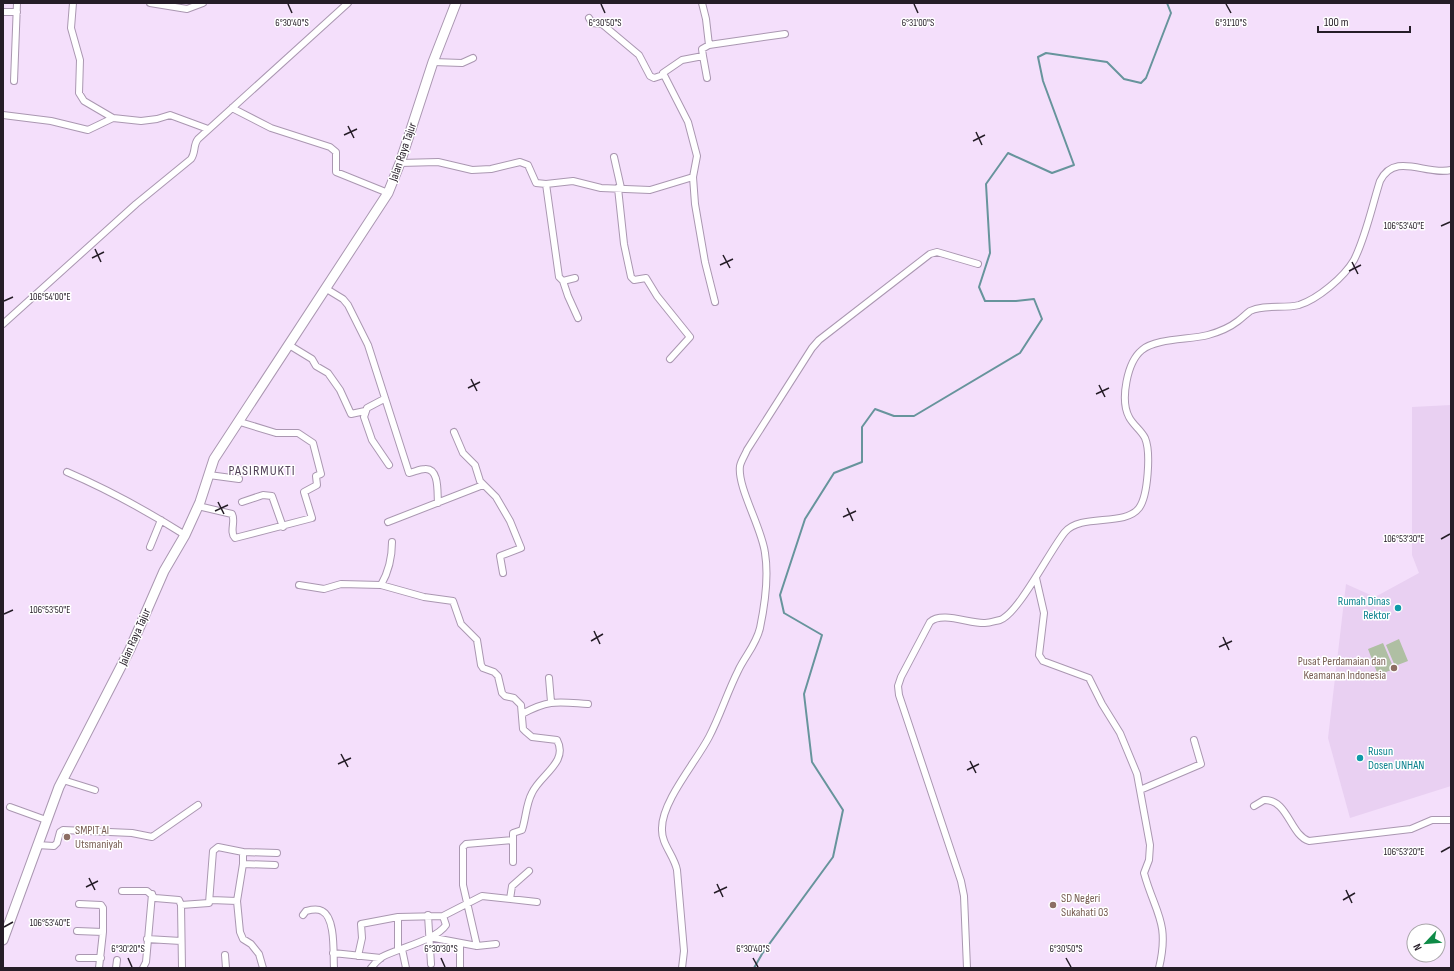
<svg xmlns="http://www.w3.org/2000/svg" width="1454" height="971" font-family="'Sofia Sans Condensed',sans-serif">
  <style>
    .built { fill: #e9d0f2 }
    .green { fill: #afbfa3 }
    .lines { fill: none; stroke-linecap: round; stroke-linejoin: round }
    .stream { stroke: #67949c; stroke-width: 2 }
    .minor-casing { stroke: #aa97b1; stroke-width: 8 }
    .secondary-casing { stroke: #aa97b1; stroke-width: 11 }
    .minor { stroke: #fff; stroke-width: 6 }
    .secondary { stroke: #fff; stroke-width: 9 }
    .ticks { fill: none; stroke: #251d27; stroke-width: 1.5 }
    .culture-dot { fill: #0f9aa8; stroke: #fff; stroke-width: 1.5 }
    .education-dot { fill: #8d6e63; stroke: #fff; stroke-width: 1.5 }
    .labels { text-anchor: middle; dominant-baseline: central; stroke-width: 3; stroke-linejoin: round; paint-order: stroke }
    .street-label { font-size: 12px; fill: #251d27; stroke: #fff }
    .culture-label { font-size: 12px; fill: #0d838f; stroke: #fff; text-anchor: end }
    .education-label { font-size: 12px; fill: #785e54; stroke: #fff; text-anchor: start }
    .quarter-label { font-size: 14px; letter-spacing: 1px; fill: #524158; stroke: #fff }
    .ticks-label { font-size: 10px; text-anchor: middle; fill: #251d27; stroke: #fff; stroke-width: 3; stroke-linejoin: round; paint-order: stroke }
  </style>
  <rect width="100%" height="100%" fill="#f4dffb"/>
  <path class="built" d="M1451 405V786L1350 818 1328 738 1346 584 1375 597 1419 573 1412 555V407Z"/>
  <path class="green" d="M1399 639 1408 661 1395 666 1386 645Z
    M1383 643 1394 669 1378 675 1368 649Z"/>
  <g class="lines">
    <path class="stream" d="M754 968 762 954 833 857 843 810 812 762 804 694 822 635 784 613 780 595 805 519 834 473 862 462V427L875 409 894 416H914L1020 353 1042 319 1034 299 1016 301H985L979 287 990 253 986 184 1008 153 1052 173 1074 165 1043 81 1038 57 1046 53 1107 62 1124 79 1141 83 1146 78 1171 13 1167 3"/>
    <defs>
      <path id="minor" d="M73 3 71 28 80 60 79 93 84 101 113 118
        M150 3 187 9 203 3
        M702 3 706 19 709 45
        M3 12H17
        M589 18 592 23 602 24 639 55 650 76 654 78 663 75
        M703 56 707 78
        M433 62 462 63 473 58
        M14 81 17 3
        M232 108 271 128 330 147 336 152V172L388 193
        M3 115 51 121 88 130 113 118 141 121 157 119 170 115 208 129
        M614 157 621 188
        M400 163 438 162 472 170 491 169 520 162 528 165 536 183 546 184 573 181 601 188 650 190 693 177
        M546 184 559 277 563 281 575 278
        M618 188 624 244 631 277 634 280 646 278 657 296 690 337 670 359
        M563 281 568 296 578 318
        M325 288 343 299 348 305 368 345 409 473C414 472 420 469 425 469 440 468 437 494 438 503
        M715 302 705 262 695 204 693 177 697 156 688 122 663 73 682 60 703 56 702 49 709 45 785 34
        M3 324 136 204 191 159C196 152 193 145 198 139L348 3
        M289 345 312 359 316 366 328 373 340 390 351 414 365 411
        M384 399 367 408 364 417 372 440 389 465
        M454 432 463 453 475 465 480 481 496 497 510 521 521 548 500 556 503 573
        M67 472C109 490 147 511 185 535
        M209 475 239 479
        M242 502 263 495 272 496 283 527
        M198 506 232 514C236 521 229 532 235 538L312 518 304 492 317 485 316 476 321 474 313 443 298 433H276L240 422
        M388 522 483 485
        M150 547 161 520
        M1036 578 1044 613 1039 655 1043 661 1089 678 1102 704 1120 733 1137 774 1150 845 1149 860 1144 873C1155 913 1170 922 1159 968
        M299 585 324 589 341 584 381 585 424 597 453 601 461 624 477 640 481 665 483 668 494 672 498 676 502 693 505 696 514 698 521 705 523 729 525 731 532 737 557 740C569 762 540 775 532 793 526 804 526 818 522 830L513 833V862
        M381 585C389 571 392 559 392 542
        M549 678 551 702
        M522 714C550 699 558 702 588 704
        M63 780 95 790
        M1140 790 1201 764 1194 740
        M1254 806 1264 800C1288 799 1290 835 1309 841L1411 829 1432 820H1451
        M10 807 46 820
        M37 845 54 846 57 843 60 832 63 830 132 833 152 837 198 805
        M243 852 277 853
        M243 864 275 865
        M122 891H147L155 898 179 900 181 905 182 968
        M510 899 512 886 529 871
        M211 900 237 901
        M79 904 101 905 103 908V932
        M181 905 209 903 213 851 218 847 243 852V864L237 901 240 932 243 939 251 944 259 954 263 968
        M303 915 306 911C310 910 317 908 322 911 336 918 333 954 334 968
        M428 915 431 964
        M443 916 482 896 537 902
        M77 931 103 932 99 968
        M429 937 477 946 496 944
        M147 939 181 941
        M460 943V968
        M477 946 463 885V847L466 844 513 840
        M402 949 406 968
        M333 953 381 958
        M225 955 226 968
        M358 956 362 938 361 924 398 917
        M79 958H101
        M116 968 117 960
        M143 968 146 962 152 894
        M371 968C374 964 378 960 382 957 399 948 436 940 446 925L443 916 398 917V950
        M682 968 684 951 677 870C674 855 661 844 662 828 662 801 696 762 709 737 720 716 727 693 738 671 745 656 756 645 760 628 765 604 769 578 765 553 762 528 737 487 740 466 741 461 745 455 747 450L812 348 819 340 930 254 937 252 978 264
        M967 968 964 896 961 881 899 695 898 686 901 677 930 622C942 611 970 624 985 623 990 623 995 621 1000 620 1019 613 1050 550 1065 532 1081 513 1125 527 1139 508 1148 496 1151 452 1145 438 1141 430 1133 425 1129 417 1120 400 1127 362 1142 350 1156 338 1190 340 1208 335 1219 332 1229 328 1238 321 1242 318 1246 314 1250 311 1264 304 1284 309 1299 305 1318 299 1344 277 1354 260 1366 236 1372 206 1380 181 1395 151 1426 176 1451 170"/>
      <path id="secondary" d="M3 940 59 787 130 649 164 571 185 535 200 502 214 459 388 193 400 163 433 62 456 3"/>
    </defs>
    <use href="#minor" class="minor-casing"/>
    <use href="#secondary" class="secondary-casing"/>
    <use href="#minor" class="minor"/>
    <use href="#secondary" class="secondary"/>
  </g>
  <path class="ticks" d="M288 4 292 13M601 4 605 13M914 4 918 13M1226 4 1231 13M348 126 354 138M976 132 982 145M344 135 357 129M973 141 985 135M1441 226 1450 222M95 249 101 262M723 255 730 268M92 258 104 252M1352 262 1358 274M720 265 733 259M1349 271 1361 265M4 301 13 297M471 379 477 391M1099 385 1105 397M468 388 480 382M1096 394 1109 388M218 502 224 514M847 508 853 521M215 511 228 505M843 517 856 511M1441 539 1450 534M4 614 13 610M594 631 600 644M1223 637 1229 650M591 641 603 634M1219 647 1232 641M341 754 348 767M970 761 976 773M338 764 351 758M967 770 979 764M1441 852 1450 847M89 878 95 890M717 884 723 897M86 887 98 881M1346 890 1352 903M714 893 727 887M1343 900 1355 893M4 927 13 922M128 958 132 967M441 958 445 967M753 958 758 967M1066 958 1071 967"/>
  <g class="culture-dot">
    <circle cx="1398" cy="608" r="4"/>
    <circle cx="1360" cy="758" r="4"/>
  </g>
  <g class="education-dot">
    <circle cx="1394" cy="668" r="4"/>
    <circle cx="67" cy="837" r="4"/>
    <circle cx="1053" cy="905" r="4"/>
  </g>
  <g class="labels">
    <g class="street-label">
      <text transform="translate(403 152) rotate(-71)">Jalan Raya Tajur</text>
      <text transform="translate(135 637) rotate(-66)">Jalan Raya Tajur</text>
    </g>
    <g class="culture-label">
      <text x="1390" y="601">Rumah Dinas<tspan x="1390" dy="14">Rektor</tspan></text>
      <text x="1368" y="751" text-anchor="start">Rusun<tspan x="1368" dy="14">Dosen UNHAN</tspan></text>
    </g>
    <g class="education-label">
      <text x="1386" y="661" text-anchor="end">Pusat Perdamaian dan<tspan x="1386" dy="14">Keamanan Indonesia</tspan></text>
      <text x="75" y="830">SMPIT Al<tspan x="75" dy="14">Utsmaniyah</tspan></text>
      <text x="1061" y="898">SD Negeri<tspan x="1061" dy="14">Sukahati 03</tspan></text>
    </g>
    <g class="quarter-label">
      <text x="262" y="470">PASIRMUKTI</text>
    </g>
  </g>
  <g class="ticks-label">
    <text x="1231" y="26">6°31'10"S</text>
    <text x="292" y="26">6°30'40"S</text>
    <text x="605" y="26">6°30'50"S</text>
    <text x="918" y="26">6°31'00"S</text>
    <text x="1404" y="229">106°53'40"E</text>
    <text x="50" y="300">106°54'00"E</text>
    <text x="1404" y="542">106°53'30"E</text>
    <text x="50" y="613">106°53'50"E</text>
    <text x="1404" y="855">106°53'20"E</text>
    <text x="50" y="926">106°53'40"E</text>
    <text x="128" y="952">6°30'20"S</text>
    <text x="441" y="952">6°30'30"S</text>
    <text x="753" y="952">6°30'40"S</text>
    <text x="1066" y="952">6°30'50"S</text>
  </g>
  <rect width="1454" height="971" fill="none" stroke="#251d27" stroke-width="8"/>
  <g transform="translate(1426 943) rotate(244)"><circle r="19" fill="#ffffff" stroke="#a8a5a9"/>
  <path d="M0-3L7 15L0 10L-7 15Z" fill="#0e8b47"/>
  <text y="-6" font-size="11" font-weight="bold" text-anchor="middle" fill="#251d27">N</text>
  </g>
  <path d="M1318 26v6h92v-6" fill="none" stroke="#251d27" stroke-width="2"/>
  <text x="1324" y="26" font-size="12" fill="#251d27" stroke="#ffffff" stroke-width="3" paint-order="stroke">100 m</text>
</svg>
